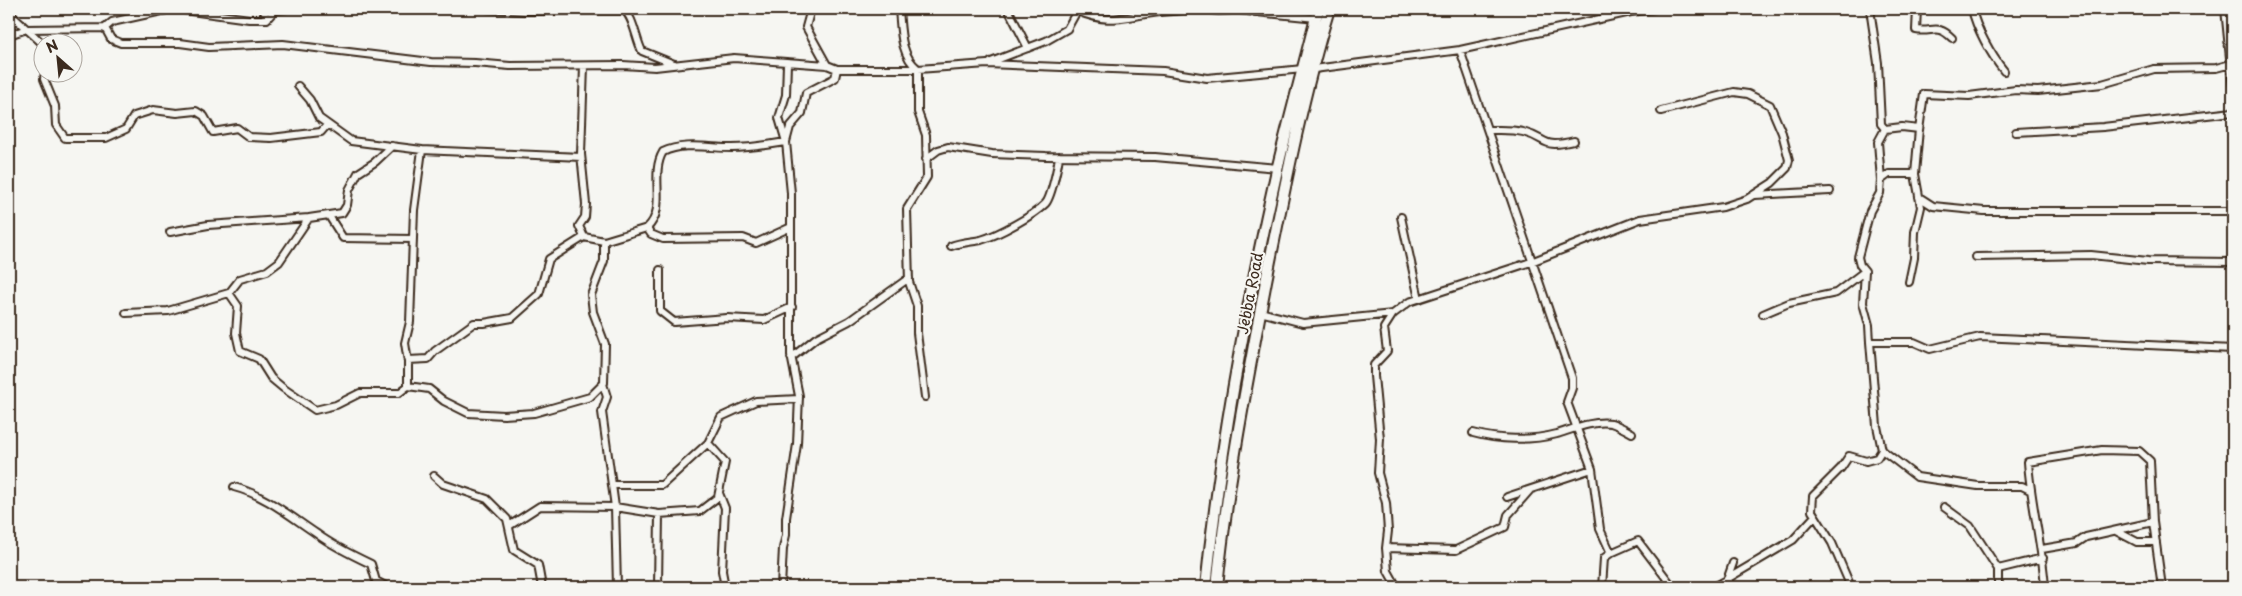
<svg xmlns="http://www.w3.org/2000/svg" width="2242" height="596" font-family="'Playpen Sans',sans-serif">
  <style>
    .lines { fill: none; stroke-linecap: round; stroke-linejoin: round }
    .minor-casing { stroke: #3b2a1e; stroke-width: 10 }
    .trunk-casing { stroke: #3b2a1e; stroke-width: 14 }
    .minor { stroke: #f6f6f2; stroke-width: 6 }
    .trunk { stroke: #f6f6f2; stroke-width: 10 }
    .labels { text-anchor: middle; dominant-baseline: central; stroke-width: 4.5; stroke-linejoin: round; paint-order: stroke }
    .street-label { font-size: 15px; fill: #3b2a1e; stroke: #f6f6f2 }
  </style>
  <rect width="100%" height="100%" fill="#f6f6f2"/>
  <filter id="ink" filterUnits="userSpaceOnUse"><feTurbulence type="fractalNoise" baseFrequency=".02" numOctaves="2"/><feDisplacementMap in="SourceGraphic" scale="10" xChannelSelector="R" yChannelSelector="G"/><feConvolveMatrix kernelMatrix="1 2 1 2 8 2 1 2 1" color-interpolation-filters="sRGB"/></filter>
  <g filter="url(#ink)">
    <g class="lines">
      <defs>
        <path id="minor" d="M176 9 249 19H267L275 10 285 9
          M263 9 267 19
          M488 9 525 11 623 10C633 14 636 40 642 51L674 64
          M811 9 806 27 827 65
          M899 9C901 30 900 55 918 69V112L926 135 927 177 907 209 909 282 917 306V333L925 397
          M1008 9 1028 48
          M1202 9 1219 11 1237 10 1316 18
          M1870 9 1878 63 1881 124 1885 129 1902 127 1919 129 1915 174 1921 207 1915 232 1914 258 1909 282
          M1917 9 1916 30C1933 33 1937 23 1952 38
          M1972 9C1976 28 1991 55 2004 71
          M2225 9 2233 88
          M2227 9 2233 16
          M1077 11C1108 23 1115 19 1146 14 1164 11 1182 10 1200 9
          M9 13 42 43
          M105 28 111 39 121 43H180L209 47 283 44 431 62 475 63 510 66 623 65 655 67 734 58 827 65 837 69H918L987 64 1163 71 1207 78 1303 69
          M9 35 27 29 105 28 112 22 171 9
          M1460 50 1572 378V388L1567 402 1592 469 1600 529 1611 553 1638 541 1673 587
          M991 62 1046 41 1067 29 1078 9
          M584 66 581 154 586 204 585 217 579 226 584 237
          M1314 69 1460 50 1631 12 1654 9
          M45 72 44 79 55 106 56 125 65 138H106L126 129 134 116 153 110 177 113 196 111 204 116 213 132 237 128 249 137 271 138 321 132 327 125
          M298 86 310 100 319 118 351 141 422 150 581 157
          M1488 130C1500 130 1511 129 1523 132 1549 139 1541 149 1574 141
          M1919 130 1924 94 1969 96 2016 90 2038 91 2102 84 2154 69 2216 68 2231 64
          M2016 132 2103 127 2233 112
          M422 150 414 210 410 322 405 343 408 362V386L429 389 444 401 468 413 504 415 534 413 590 397 604 383 605 344 593 312 591 295 604 261V241
          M926 159 938 150 948 147 992 154 1046 156 1155 157 1278 168
          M1881 180 1878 142 1885 129
          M1755 195 1830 191
          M1919 197 1933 206 1984 211H2233
          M329 216 343 238 413 239
          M1401 217 1419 299
          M647 228 651 234 663 239 743 238 756 243 789 228
          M170 232 208 225 309 218
          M951 246C961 242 970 242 981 240 998 235 1033 216 1045 204 1051 199 1058 165 1059 156
          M1976 257 2091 255 2148 261 2233 262
          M660 270V311L674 322 727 318 764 320 792 307
          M1865 271 1860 265 1858 257 1870 211 1880 193 1881 180 1889 174H1915
          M229 293 238 306 236 333 240 351 259 359 271 378 283 388 315 410 336 405 360 393H399L408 386
          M1260 312 1303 323 1393 314
          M126 313 168 311 229 293 240 279 267 271 279 262 309 218 342 213 347 205 349 190 358 173 375 162 392 146
          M1763 314 1789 303 1836 293 1865 271 1863 303 1869 325 1870 342
          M791 358 816 338 849 321 909 278
          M408 360 428 359 435 351 474 323H484L512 318 539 294 549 259 584 237 604 241 647 228C668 209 649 175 663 152 683 142 710 148 732 148 750 148 768 145 786 142L790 127 802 113 806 93 835 78 837 69
          M603 384 607 397 602 412 615 507 617 587
          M1473 433C1498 440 1531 441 1557 434 1573 429 1594 420 1611 423 1618 425 1626 430 1632 433
          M2232 446 2233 454
          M434 476 443 484 487 499 507 519 514 550 538 565 542 587
          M612 485H662L708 443 721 417 756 401 799 399
          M234 487C265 495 290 516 317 534 333 546 352 555 371 564L376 581 387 587
          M2030 490 2022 486H1978L1917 477 1882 450 1877 426 1870 342H1914L1930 349 1980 337 2233 349
          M719 493 725 508 722 571 725 587
          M1507 497 1592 469
          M1944 507 1970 526 1998 569V587
          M509 526 540 506 615 507 659 514 700 511 718 497 725 462 708 443
          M2116 531 2137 542H2156
          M1386 548 1456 550 1505 527 1508 515 1530 490
          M2042 549 2077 543 2086 537 2153 522
          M1998 569 2043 558
          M658 587 659 514
          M781 587 783 548 786 535V518L797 444 799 396 791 355V193L786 142 779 118 786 95 787 63
          M1397 587 1388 571 1386 548 1388 531 1386 503 1378 473 1380 439 1374 376V365L1387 351 1384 328 1393 314 1409 302 1531 262 1640 219 1723 207 1747 199 1772 183 1787 168 1789 160 1782 133 1770 105 1748 94 1734 92 1661 111
          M1602 587 1604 558 1611 553
          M1714 587 1727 580 1733 563
          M1732 587 1727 579 1793 540 1815 516
          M1851 587 1832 543 1812 511 1813 496 1841 468 1849 456 1866 461 1877 458 1882 450
          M2045 587C2042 544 2031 505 2028 462L2102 450 2139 451 2150 461 2153 522 2162 587"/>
        <path id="trunk" d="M1206 587C1220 447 1246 307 1277 170 1290 116 1305 62 1318 9
          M1217 587C1227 485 1247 382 1266 281 1284 191 1302 97 1329 9"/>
      </defs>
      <use href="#minor" class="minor-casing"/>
      <use href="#trunk" class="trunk-casing"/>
      <use href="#minor" class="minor"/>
      <use href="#trunk" class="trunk"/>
    </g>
  </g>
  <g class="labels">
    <g class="street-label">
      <text transform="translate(1249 293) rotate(-79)">Jebba Road</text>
    </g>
  </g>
  <rect width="2242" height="596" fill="none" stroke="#f6f6f2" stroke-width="30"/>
  <rect x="15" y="15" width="2212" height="566" fill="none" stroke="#3b2a1e" stroke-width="2" filter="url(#ink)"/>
  <g transform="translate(58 58) rotate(333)"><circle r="24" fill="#f6f6f2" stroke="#aba49d"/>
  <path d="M0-4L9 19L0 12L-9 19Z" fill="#3b2a1e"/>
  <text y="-8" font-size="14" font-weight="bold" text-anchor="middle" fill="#3b2a1e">N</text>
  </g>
</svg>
